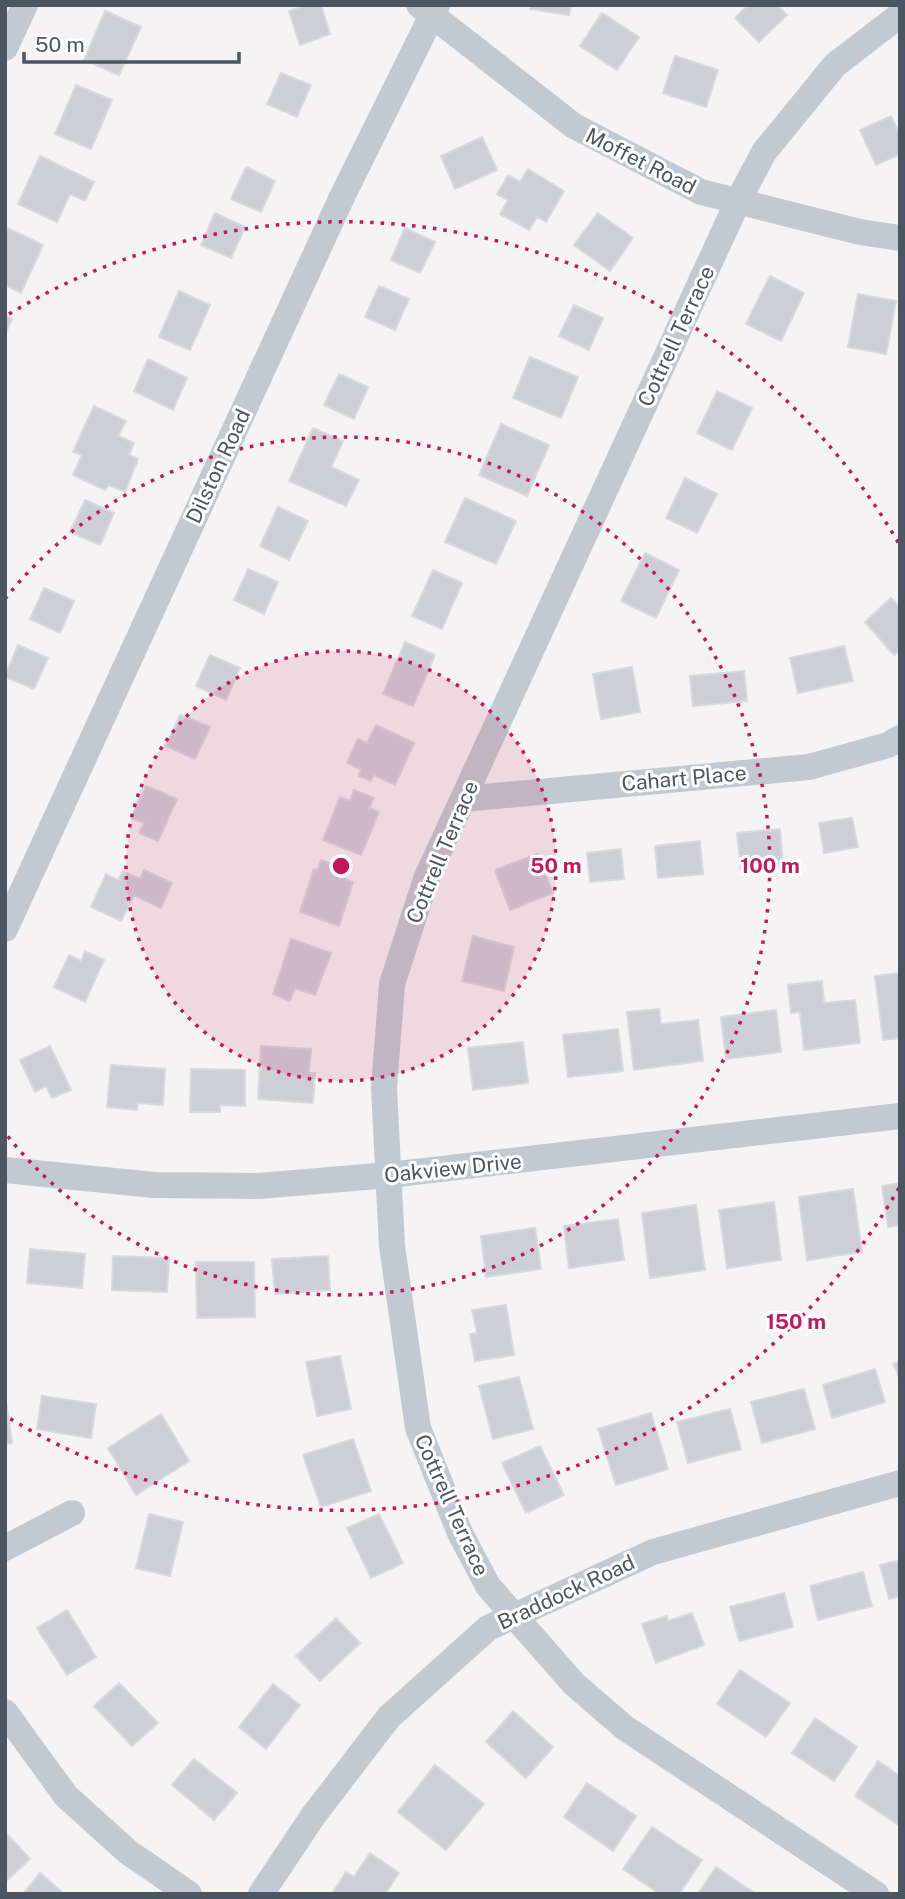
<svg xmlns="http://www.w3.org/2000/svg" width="905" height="1899" font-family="'Public Sans',sans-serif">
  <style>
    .building { fill: #cdcfd5; stroke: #d7d9de; stroke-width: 2 }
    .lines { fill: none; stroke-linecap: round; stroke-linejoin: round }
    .street { stroke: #c1cad2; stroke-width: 26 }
    .ring { fill: none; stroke: #c2185b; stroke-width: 3.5; stroke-dasharray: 3.5 7 }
    .labels { text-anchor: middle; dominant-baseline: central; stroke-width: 6; stroke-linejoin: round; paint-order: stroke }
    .street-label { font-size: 21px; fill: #4a5661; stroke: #fff }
    .centre { fill: #c2185b; stroke: #fff; stroke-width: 3.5 }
    .ring-label { font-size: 21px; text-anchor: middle; font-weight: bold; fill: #c2185b; stroke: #fff; stroke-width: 6; stroke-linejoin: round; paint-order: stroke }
  </style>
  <rect width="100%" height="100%" fill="#f5f3f3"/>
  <path class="building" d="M306 5H321L330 34 300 45 289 11Z
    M531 5H571L569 15 530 9Z
    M748 5H777L787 15 759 42 735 18Z
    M105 11 141 27 119 75 84 60Z
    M602 13 639 37 617 70 580 46Z
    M675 56 718 70 706 107 663 93Z
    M281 73 311 85 297 117 267 104Z
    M76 85 112 100 91 149 55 134Z
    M891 116 900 135V154L876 165 860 130Z
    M482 137 497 170 455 189 441 156Z
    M40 156 94 182 85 201 70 194 57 222 18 204Z
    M246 167 275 181 261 212 231 199Z
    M528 169 564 191 546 222 537 217 529 230 500 214 508 200 497 194 508 175 520 182Z
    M215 213 245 227 231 258 201 245Z
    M598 213 633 238 610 271 574 245Z
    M5 227 43 245 21 293 5 285Z
    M405 228 435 242 420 273 391 260Z
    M770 276 804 293 781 341 746 324Z
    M379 286 409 299 395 330 365 317Z
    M179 291 210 305 190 350 159 337Z
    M858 294 896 301 886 354 848 347Z
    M574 305 603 318 589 350 559 336Z
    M5 316 12 319 5 334Z
    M530 357 578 377 561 418 513 398Z
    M148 359 187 378 173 410 134 391Z
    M339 374 368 387 354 419 324 405Z
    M717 391 752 408 732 450 697 433Z
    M94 406 126 421 118 436 134 443 129 455 138 459 125 492 109 485 105 490 73 475 82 455 73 452Z
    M501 424 549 445 527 496 479 475Z
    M313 428 343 441 331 467 359 480 346 506 289 481Z
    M685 478 717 494 697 533 666 518Z
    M465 498 516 521 496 564 445 542Z
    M85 500 114 513 100 545 70 532Z
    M278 507 308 521 289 560 260 546Z
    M645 553 679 570 656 618 621 601Z
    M248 569 278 582 264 614 234 600Z
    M433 570 462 583 442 629 412 616Z
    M44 588 74 601 60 633 30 619Z
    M891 598 900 608V650L894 655 865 622Z
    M405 642 435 655 413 706 383 694Z
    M18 645 48 658 34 689 5 677Z
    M844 646 853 681 798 693 790 658Z
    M210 655 240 668 226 700 196 686Z
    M632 667 640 712 601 719 593 674Z
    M744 671 747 701 693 706 690 676Z
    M180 715 210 727 195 759 166 746Z
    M376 725 414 743 395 785 374 775 371 781 359 776 361 769 347 763 358 739 367 743Z
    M146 786 177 799 158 841 139 833 144 823 131 818Z
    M354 790 374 798 369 808 379 812 361 855 323 840 340 797 350 801Z
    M852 818 858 847 824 853 819 823Z
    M780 829 783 867 741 870 737 833Z
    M700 841 703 874 658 878 655 846Z
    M621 849 624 879 590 882 587 853Z
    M537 854 553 893 510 910 495 870Z
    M321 860 339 866 336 876 353 882 339 926 300 912 314 869 318 870Z
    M144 870 172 883 161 908 134 895 121 921 91 907 106 874 118 880 123 871 140 879Z
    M473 936 514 947 504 991 462 981Z
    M291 939 331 953 315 995 295 988 290 1001 273 994Z
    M85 951 104 960 85 1002 54 987 69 955 81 961Z
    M900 973V1038L883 1040 875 976Z
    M822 981 824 1003 855 1000 860 1043 804 1050 800 1012 791 1013 788 985Z
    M659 1009 661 1024 698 1020 703 1061 634 1070 627 1012Z
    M776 1010 781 1052 726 1059 721 1017Z
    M618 1029 623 1071 568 1077 563 1035Z
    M523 1042 528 1083 473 1090 468 1048Z
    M50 1046 71 1090 52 1098 46 1086 35 1092 20 1060Z
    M261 1046 311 1049 309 1073H315L313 1103 258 1099Z
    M111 1065 165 1069 163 1105 138 1103 137 1110 107 1107Z
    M191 1069 245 1070V1106L220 1105V1112H190Z
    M900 1183V1225L888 1227 882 1186Z
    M853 1189 862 1252 807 1260 799 1197Z
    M774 1202 781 1260 727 1268 719 1210Z
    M696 1205 705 1270 650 1278 642 1213Z
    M618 1219 624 1260 569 1268 564 1226Z
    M535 1228 541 1269 486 1277 481 1236Z
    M30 1249 85 1254 82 1288 27 1283Z
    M113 1256 169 1258 167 1292 112 1290Z
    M328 1256 330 1290 275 1294 272 1259Z
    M196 1262H254L255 1317 197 1318Z
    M506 1305 514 1355 475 1361 470 1334 477 1333 472 1310Z
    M340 1356 351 1409 317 1416 306 1362Z
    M900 1361V1379L893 1364Z
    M875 1369 885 1402 832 1418 823 1385Z
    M519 1377 533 1429 493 1439 479 1386Z
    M804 1389 815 1429 762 1443 751 1402Z
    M5 1396 12 1443 5 1444Z
    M42 1396 96 1404 91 1438 37 1429Z
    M730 1409 741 1449 688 1463 677 1422Z
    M651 1413 668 1469 616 1485 598 1429Z
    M161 1414 189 1461 136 1495 108 1448Z
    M353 1439 371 1491 321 1507 303 1455Z
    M540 1446 564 1495 526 1513 502 1463Z
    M149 1514 183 1522 170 1576 136 1568Z
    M379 1514 403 1563 371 1578 347 1528Z
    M900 1560V1596L889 1599 880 1565Z
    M863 1572 872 1606 818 1620 810 1586Z
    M784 1593 793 1627 739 1641 730 1607Z
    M67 1610 96 1657 67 1675 37 1628Z
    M692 1613 704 1645 656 1663 642 1624 667 1616 668 1621Z
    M336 1618 360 1643 320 1681 296 1656Z
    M740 1670 790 1703 766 1737 717 1704Z
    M119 1683 158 1723 132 1746 94 1706Z
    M273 1684 300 1705 266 1749 239 1727Z
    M513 1711 553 1747 526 1778 486 1742Z
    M815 1718 857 1747 834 1781 792 1753Z
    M194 1759 237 1793 214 1820 172 1785Z
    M878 1761 900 1776V1826L855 1796Z
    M435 1765 484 1804 446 1850 398 1812Z
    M587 1783 636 1816 613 1851 564 1817Z
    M652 1827 702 1860 679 1894H660L623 1869Z
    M5 1832 30 1859 5 1882Z
    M370 1853 399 1873 385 1894H332L346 1872 354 1877Z
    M716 1867 756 1894H698Z
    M40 1873 64 1894H23Z"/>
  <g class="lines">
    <path class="street" d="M419 5 574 126 701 192 860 232 900 238
      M5 48 25 5
      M463 799 809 767 888 745 900 738
      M5 929 341 199 437 5
      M5 1170 154 1185 259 1186 389 1175 900 1116
      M5 1548 72 1513
      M5 1712 66 1796 128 1852 189 1894
      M261 1894 313 1816 389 1717 488 1628 653 1552 900 1483
      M876 1894 625 1728 574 1684 488 1586 460 1533 418 1428 392 1246 384 1088 392 984 426 879 738 201 764 152 835 65 900 15"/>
  </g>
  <circle cx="341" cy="866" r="215" fill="#c2185b" fill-opacity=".12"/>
  <g class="ring">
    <circle cx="341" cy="866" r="215"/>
    <path d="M5 599A429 429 0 1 1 5 1133"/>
    <path d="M899 1188A644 644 0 0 1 9 1418M9 314A644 644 0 0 1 899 544"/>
  </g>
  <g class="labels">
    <g class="street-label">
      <text transform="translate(641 161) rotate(27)">Moffet Road</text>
      <text transform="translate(676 336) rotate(-65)">Cottrell Terrace</text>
      <text transform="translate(218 466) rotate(-65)">Dilston Road</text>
      <text transform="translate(684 778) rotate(-5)">Cahart Place</text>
      <text transform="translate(442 852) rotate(-67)">Cottrell Terrace</text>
      <text transform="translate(453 1168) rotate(-6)">Oakview Drive</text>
      <text transform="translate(452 1505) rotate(66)">Cottrell Terrace</text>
      <text transform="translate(566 1592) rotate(-25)">Braddock Road</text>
    </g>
  </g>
  <circle cx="341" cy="866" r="10" class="centre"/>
  <g class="ring-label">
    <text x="556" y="873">50 m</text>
    <text x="770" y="873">100 m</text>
    <text x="796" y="1329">150 m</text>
  </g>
  <rect width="905" height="1899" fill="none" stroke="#4a5661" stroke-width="14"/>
  <path d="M24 52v10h215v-10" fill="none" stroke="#4a5661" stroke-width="3.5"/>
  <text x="35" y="52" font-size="21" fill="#4a5661" stroke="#ffffff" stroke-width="5" paint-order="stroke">50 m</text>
</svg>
